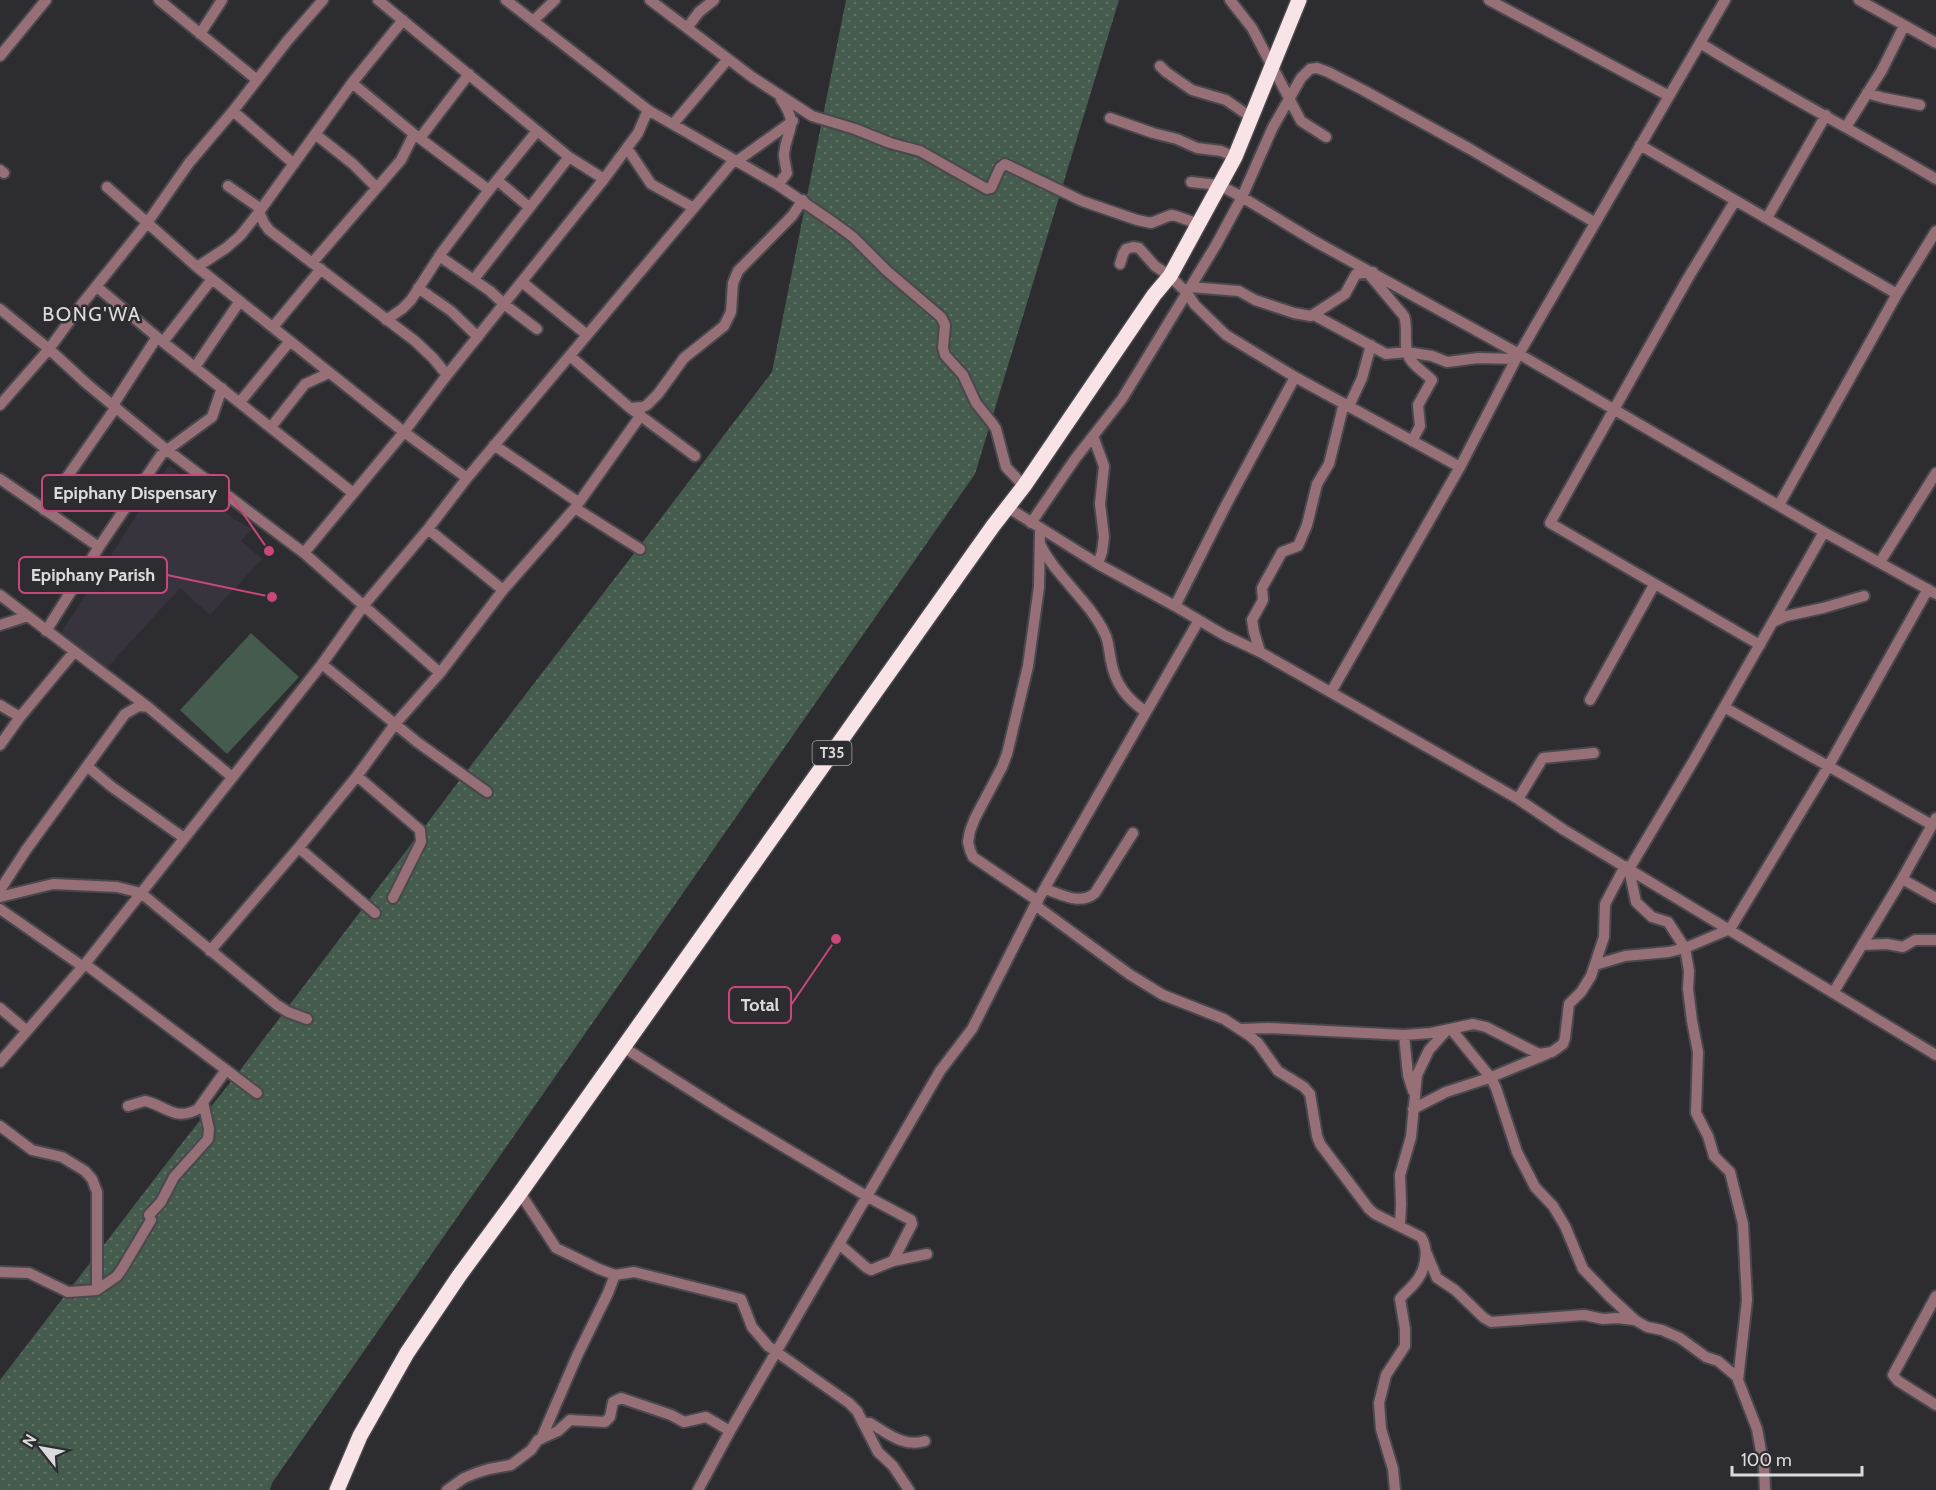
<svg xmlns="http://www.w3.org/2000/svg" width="1936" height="1490" font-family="Cabin,sans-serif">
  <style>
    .built { fill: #37343d }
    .grass { fill: url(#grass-dots) }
    .pitch { fill: #445b4d }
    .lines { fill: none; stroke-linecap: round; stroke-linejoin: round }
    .minor-casing { stroke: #49484c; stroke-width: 14 }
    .highway-casing { stroke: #49484c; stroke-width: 18 }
    .minor { stroke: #976f77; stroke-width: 10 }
    .highway { stroke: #f8e4e7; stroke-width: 15 }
    .labels { text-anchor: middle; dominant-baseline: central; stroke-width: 5; stroke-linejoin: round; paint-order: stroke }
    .shield { fill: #2d2c30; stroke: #a7a6a8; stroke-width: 1.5 }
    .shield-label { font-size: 15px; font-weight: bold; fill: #dbdadc }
    .quarter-label { font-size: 20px; letter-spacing: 1.5px; fill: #dbdadc; stroke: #2d2c30 }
    .leader { fill: none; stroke: #c8487b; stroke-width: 2 }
    .callout-dot { fill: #c8487b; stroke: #2d2c30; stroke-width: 2 }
    .callout { fill: #2d2c30; stroke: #c8487b; stroke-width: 2 }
    .callout-label { font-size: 18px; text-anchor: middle; font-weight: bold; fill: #dbdadc }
  </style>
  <defs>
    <pattern id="grass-dots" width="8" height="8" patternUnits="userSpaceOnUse" patternTransform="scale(1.5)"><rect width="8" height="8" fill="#445b4d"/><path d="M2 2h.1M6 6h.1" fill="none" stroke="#5e7266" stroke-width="1.8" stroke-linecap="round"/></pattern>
  </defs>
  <rect width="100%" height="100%" fill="#2d2c30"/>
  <path class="built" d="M169 465 234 519 252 529 241 541 262 559 210 615 180 588 105 670 61 633Z"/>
  <path class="grass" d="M846 0H1119L975 474 272 1483 270 1490H0V1380L186 1138 241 1069 459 781 655 526 772 372Z"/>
  <path class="pitch" d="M251 633 299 677 227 754 180 710Z"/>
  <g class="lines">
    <defs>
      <path id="minor" d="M159 0 257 80
        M378 0 569 157 604 179
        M506 0 648 110 778 185 834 223 853 237 887 271 941 317 945 325 943 348 945 355 963 375 976 403 992 423 996 429 1006 467 1024 486
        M650 0 752 77 812 116 855 129 890 143 920 151 987 189 991 188 1000 168 1005 164 1082 201 1137 220 1151 223 1171 215 1176 216 1199 224
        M1230 0 1252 28 1301 121 1326 137
        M1489 0 1669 96
        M1859 0 1936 43
        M533 21 555 0
        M687 28 699 12 714 0
        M200 34 222 0
        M1700 43C1777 91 1858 133 1936 179
        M0 56 46 0
        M1160 66 1166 72 1192 90 1226 100 1252 118
        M352 83 414 134 489 190
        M1867 93 1884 98 1920 105
        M233 111 294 164
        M1110 118 1153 133 1177 139 1197 148 1221 151 1235 157
        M673 124 728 59
        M1846 127 1882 70 1904 26
        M315 134 353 164 376 187
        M420 138 469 74
        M1640 145 1897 294
        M627 148 651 184 694 208
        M737 161 793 121
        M0 170 4 173
        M497 180 529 207
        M1191 182 1219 185 1242 197 1316 242 1519 354 1824 532 1936 594
        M778 185 787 173C786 167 784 160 784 154 787 126 800 128 781 99
        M228 186 261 209
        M107 187 197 267 404 432 467 478
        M1735 201 1688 278 1550 523 1760 645
        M259 212 264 223 269 230 415 341 433 358 447 375
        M1767 218 1826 115
        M439 256 490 291 504 304 537 329
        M312 263 401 160 414 134
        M1120 264 1123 254 1126 249 1133 247 1139 248 1155 266 1170 276 1187 293 1195 305 1226 335 1295 377 1460 467
        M197 267 226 248 240 236 259 212 352 83 403 20
        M1368 273 1404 316C1409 329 1402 347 1410 359 1415 367 1425 373 1432 380L1418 405 1420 426 1412 441
        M474 279 569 157
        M522 282 587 335
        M97 287 163 342 353 493
        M1190 287 1239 291 1255 300 1294 313 1311 316 1345 294 1356 274 1373 272
        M418 288 451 311 478 337
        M0 309 49 349 87 384 167 450 304 553 440 673
        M1314 315 1386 354 1407 352 1432 356 1447 362 1478 358 1516 359
        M386 320 402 309 411 300 442 252 489 190 537 131
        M273 327 321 269
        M163 342 212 279
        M570 356 630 408 695 456
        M195 367 240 301
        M240 402 290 341
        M0 405 49 349 82 304 147 223 189 163 233 111 288 40 323 0
        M113 405 157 337
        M1349 406 1362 378 1371 345
        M630 408 643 407 647 405 658 394 684 358 724 326 731 312 733 283 738 271 792 216 803 200
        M271 427 305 384 329 373
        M1093 436 1104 466 1100 504 1104 537 1102 552 1098 564
        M494 445 578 502
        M0 479 99 547
        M1779 505 1897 294 1936 231
        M1007 507 1098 564 1175 606 1224 635 1260 652 1457 764 1518 799 1564 830 1936 1055
        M575 508 640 549
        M44 510 116 407
        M1031 523 1075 459 1122 399 1216 245 1242 197 1273 127 1301 78 1310 69 1317 68 1328 72 1363 90 1470 149 1594 222
        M428 529 503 590
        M1040 544C1056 577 1089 600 1105 634 1109 642 1109 652 1111 661 1115 684 1127 699 1146 712
        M304 553 404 432 447 375 604 179 638 133 648 110
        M1880 562 1936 473
        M0 595 148 707 232 777
        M1175 606 1226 505 1295 377
        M1773 622 1786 616 1823 608 1864 596
        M0 625 28 616
        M46 631 99 547 161 455 167 450 212 417 222 388
        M1260 652 1254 632 1252 620 1263 600 1262 588 1282 552 1298 546 1307 525 1317 484 1329 464 1344 403
        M322 664 417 742 487 792
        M1331 692 1460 467 1516 359 1725 0
        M1590 700 1654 585
        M0 705 20 717
        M1724 707 1932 825
        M0 745 20 717 74 652
        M88 767 112 787 184 838
        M357 776 420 830 421 842 393 898
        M1518 799 1543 758 1594 753
        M299 848 375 913
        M1902 879 1936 898
        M1045 889C1061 894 1080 906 1095 893L1133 833
        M0 890 26 850 125 714 139 706 148 707
        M0 897 53 884 117 887 141 893 277 1005 288 1012 307 1019
        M1038 901 973 857 970 850 968 842 970 831 975 818 1002 767 1007 754 1028 666 1039 587 1040 528
        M1035 905 1129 974 1163 995 1224 1019 1250 1036 1258 1043 1278 1071 1304 1087 1310 1094 1317 1136 1320 1144 1369 1209 1375 1214 1421 1237C1430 1251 1425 1272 1414 1284 1409 1290 1404 1293 1400 1299L1405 1329V1346L1386 1375 1379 1403 1381 1429 1393 1469 1395 1490
        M0 909 82 966
        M1862 945 1887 944 1903 947 1915 940H1936
        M210 951 300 846 357 776 395 724 440 673 503 590 575 508 641 415
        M85 964 257 1093
        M1595 965 1625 956 1669 952 1685 948 1730 929 1828 767 1928 589
        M1833 993 1902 879 1936 818
        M0 1008 26 1030
        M1242 1029 1268 1028 1404 1035 1431 1033 1473 1024 1486 1027 1539 1054 1552 1052 1563 1044 1565 1038 1569 1004 1581 992 1591 976 1604 937 1605 904 1625 866
        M1451 1029 1491 1078 1496 1088 1517 1152 1535 1187 1553 1206 1565 1226 1583 1269 1609 1296 1635 1320 1647 1327 1662 1330 1680 1338 1706 1357 1718 1361 1737 1377
        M1404 1035 1408 1075 1413 1091
        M623 1047 727 1113 868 1197 911 1220 912 1224 893 1261
        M0 1062 85 964 322 664 364 605 428 529 467 478 734 160
        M128 1106 145 1101C165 1105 175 1122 198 1109L226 1070
        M1413 1109 1446 1092 1489 1078 1547 1054
        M0 1126 32 1150 62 1157 85 1171 92 1179 97 1192V1290
        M520 1193 556 1248 599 1269 615 1275 608 1293 577 1356 541 1439
        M149 1215 161 1202 174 1177 208 1139 209 1129 203 1102
        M1400 1225 1401 1204 1400 1175 1411 1137 1417 1075 1429 1050 1447 1030
        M839 1244 867 1268 871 1270 893 1261 927 1254
        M1426 1252 1437 1278 1455 1290 1484 1318 1491 1322 1584 1315 1603 1319 1617 1318 1634 1320
        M0 1272 29 1273 68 1292 97 1290 117 1276 122 1269 151 1220
        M615 1275 634 1272 741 1299 752 1327 768 1346 849 1403 857 1411 878 1452 893 1466 909 1490
        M1936 1296 1893 1375 1898 1381 1936 1405
        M863 1423H870C887 1433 904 1448 925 1441
        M447 1490 464 1478 476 1473 489 1469 511 1465 531 1450 538 1440 558 1431 570 1420 605 1422 610 1417 613 1402 621 1398 671 1415 684 1422 706 1417 730 1431
        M698 1490 730 1431 940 1071 972 1029 1035 905 1199 620
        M1765 1490 1764 1468 1757 1429 1738 1380 1747 1300 1743 1224 1730 1172 1714 1156 1708 1136 1696 1113 1698 1052 1692 1021 1688 989 1689 971 1685 948 1668 922 1652 917 1636 902 1629 869 1694 760 1824 532"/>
      <path id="highway" d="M337 1490 360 1436 407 1353 459 1276 520 1193 993 526 1024 486 1154 295 1170 276 1235 157 1299 0"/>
    </defs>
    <use href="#minor" class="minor-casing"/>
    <use href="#highway" class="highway-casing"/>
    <use href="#minor" class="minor"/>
    <use href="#highway" class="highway"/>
  </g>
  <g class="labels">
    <rect class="shield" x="812.5" y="741" width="39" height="24" rx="4.5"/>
    <g class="shield-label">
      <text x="832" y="753">T35</text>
    </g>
    <g class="quarter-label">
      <text x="92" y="314">BONG'WA</text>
    </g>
  </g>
  <path class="leader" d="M269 551L229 493M272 597L167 575M836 939L791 1005"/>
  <g class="callout-dot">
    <circle cx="269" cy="551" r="6"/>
    <circle cx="272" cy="597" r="6"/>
    <circle cx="836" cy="939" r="6"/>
  </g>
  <g class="callout">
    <rect x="42" y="475" width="187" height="36" rx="6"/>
    <rect x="19" y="557" width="148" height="36" rx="6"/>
    <rect x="729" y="987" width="62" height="36" rx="6"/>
  </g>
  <g class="callout-label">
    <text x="135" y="499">Epiphany Dispensary</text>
    <text x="93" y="581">Epiphany Parish</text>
    <text x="760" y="1011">Total</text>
  </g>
  <g transform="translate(42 1448) rotate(301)" stroke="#2d2c30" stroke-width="4.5" paint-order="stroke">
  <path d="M0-4.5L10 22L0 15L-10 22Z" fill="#dbdadc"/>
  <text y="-9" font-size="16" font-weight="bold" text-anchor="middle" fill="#dbdadc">N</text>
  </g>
  <path d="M1732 1466v9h130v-9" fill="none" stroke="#dbdadc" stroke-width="3"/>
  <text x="1741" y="1466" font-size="18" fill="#dbdadc" stroke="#2d2c30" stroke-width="4.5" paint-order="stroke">100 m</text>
</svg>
